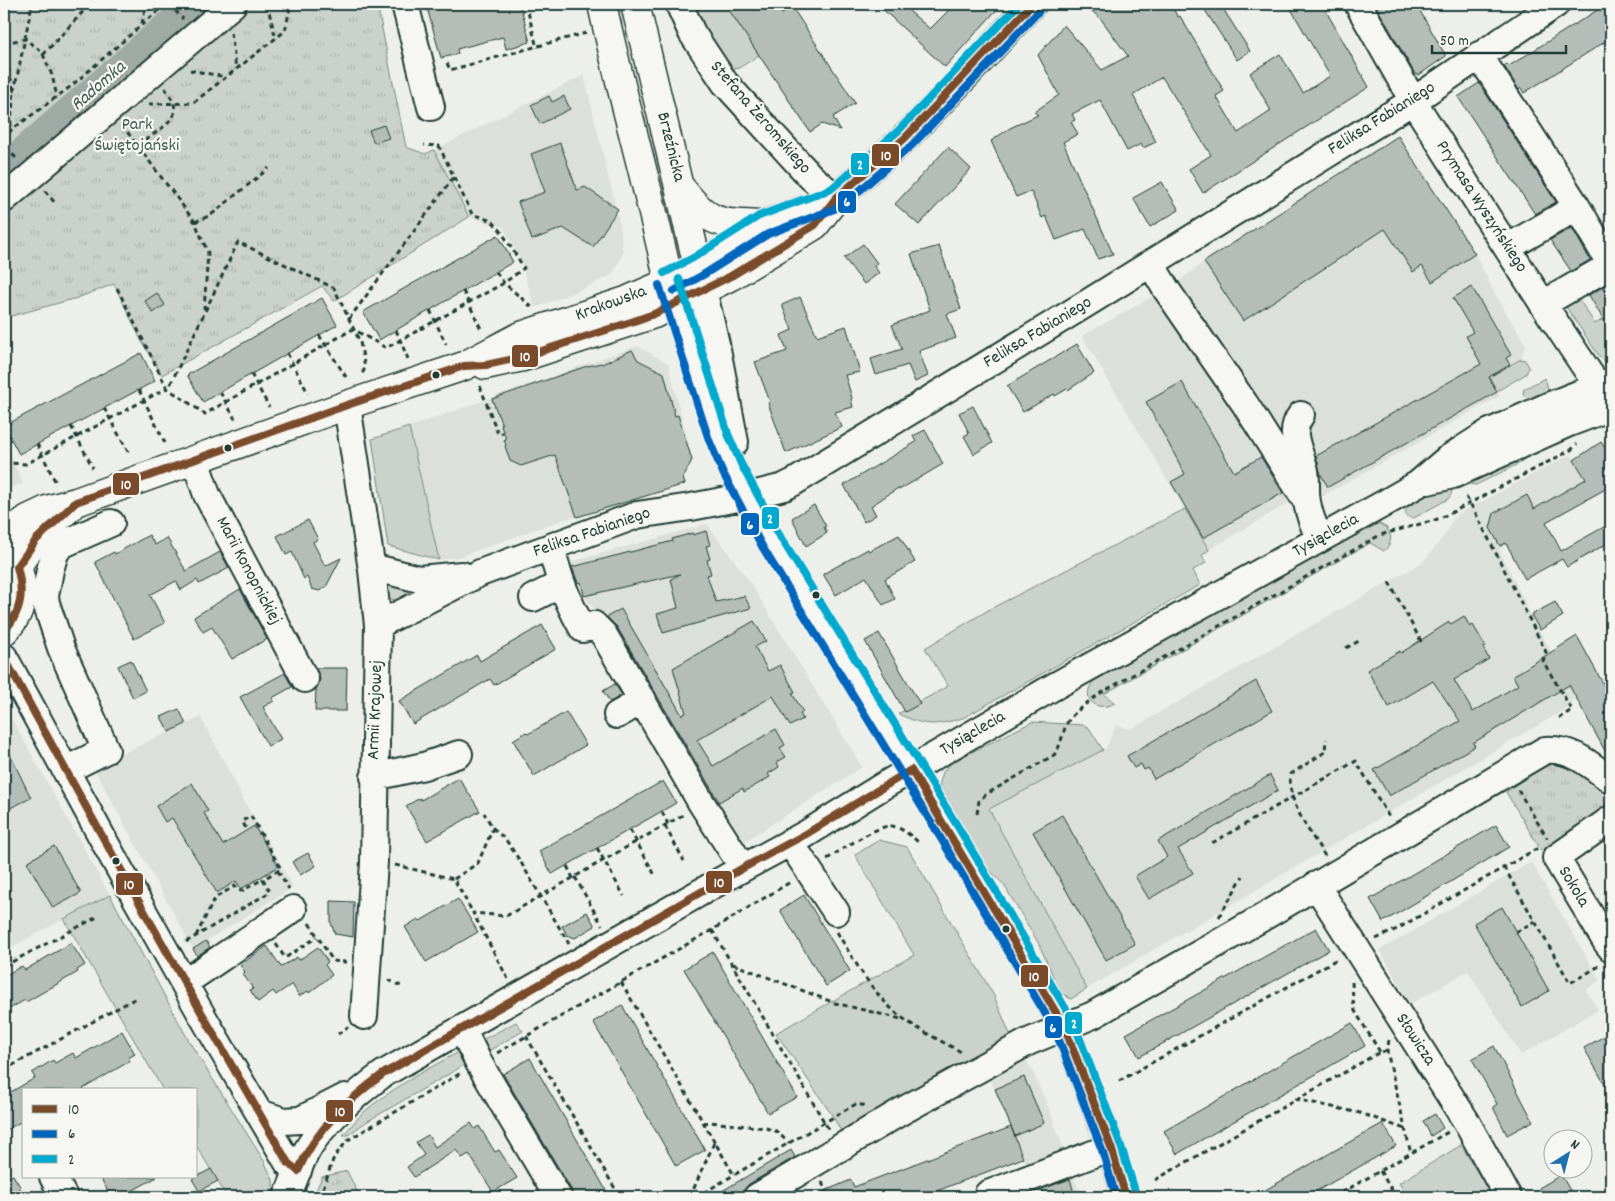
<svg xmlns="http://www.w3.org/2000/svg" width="1615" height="1201" font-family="Dekko,sans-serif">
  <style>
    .built { fill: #dce0db }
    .green { fill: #cbd2cc; stroke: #758880 }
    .park { fill: url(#park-tufts); stroke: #758880 }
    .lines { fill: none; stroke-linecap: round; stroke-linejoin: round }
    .river { stroke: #9faaa4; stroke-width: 32 }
    .building { fill: #b4bdb8; stroke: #1f3d34 }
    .minor-casing { stroke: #1f3d34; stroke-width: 30 }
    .major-casing { stroke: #1f3d34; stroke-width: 31 }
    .path { stroke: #1f3d34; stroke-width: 3; stroke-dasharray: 5 4; stroke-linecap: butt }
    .minor { stroke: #f6f6f2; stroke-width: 26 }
    .major { stroke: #f6f6f2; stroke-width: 28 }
    .bus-1-casing { stroke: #f6f6f2; stroke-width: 11 }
    .bus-2-casing { stroke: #f6f6f2; stroke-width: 11 }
    .bus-3-casing { stroke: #f6f6f2; stroke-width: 11 }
    .bus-1 { stroke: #7a4b2a; stroke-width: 8 }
    .bus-2 { stroke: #0065bd; stroke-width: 8 }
    .bus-3 { stroke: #00a9ce; stroke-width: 8 }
    .bus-dot { fill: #1f3d34; stroke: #f6f6f2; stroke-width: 2 }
    .labels { text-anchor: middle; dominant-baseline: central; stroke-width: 4.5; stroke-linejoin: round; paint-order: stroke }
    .street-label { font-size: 18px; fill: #1f3d34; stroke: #f6f6f2 }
    .park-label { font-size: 18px; fill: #415b52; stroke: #f6f6f2 }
    .water-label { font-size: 19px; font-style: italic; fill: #3f5850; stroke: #f6f6f2 }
    .line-badge { stroke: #f6f6f2; stroke-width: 2 }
    .badge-label { font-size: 14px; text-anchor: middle; font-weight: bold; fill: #fff }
  </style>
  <defs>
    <pattern id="park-tufts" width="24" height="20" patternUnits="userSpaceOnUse" patternTransform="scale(1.25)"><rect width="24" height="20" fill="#cbd2cc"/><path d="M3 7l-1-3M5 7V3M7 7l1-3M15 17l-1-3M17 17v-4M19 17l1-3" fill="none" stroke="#aeb5b0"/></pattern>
  </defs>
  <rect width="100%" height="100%" fill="#edefea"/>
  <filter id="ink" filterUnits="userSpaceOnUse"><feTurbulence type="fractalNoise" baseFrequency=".02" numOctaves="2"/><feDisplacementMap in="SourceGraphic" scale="10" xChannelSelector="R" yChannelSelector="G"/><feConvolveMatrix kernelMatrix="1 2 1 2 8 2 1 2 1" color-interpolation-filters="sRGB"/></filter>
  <g filter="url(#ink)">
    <path class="built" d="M584 75 620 225 623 253 613 274 592 285 535 308 520 259 503 227 469 217 434 150Z
      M1398 136 1475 254 1495 294 1526 345 1521 359 1489 377 1500 396 1314 501 1309 491 1209 550 1082 336 1175 284 1204 262Z
      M637 346 668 363 692 458 683 478 685 484 577 517 564 519 459 557 439 560 409 427Z
      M4 440 23 484 4 488Z
      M1601 442 1611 457V486L1499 549 1531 615 1576 697 1566 709 1087 989 989 809 1106 748 1116 725 1131 729 1423 562 1447 532 1452 520 1458 514 1571 454 1575 460Z
      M707 524 748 579 862 767 739 845 603 619 584 596 581 583 573 584 567 563Z
      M4 705 110 895 4 951Z
      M201 717 247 806 293 887 193 949 93 767Z
      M1531 862 1600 980 1586 990 1598 1010 1521 1055 1468 971 1410 1004 1380 950Z
      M1012 1039 1032 1070 1050 1111 1081 1197H1040L993 1086 982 1054Z"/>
    <path class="green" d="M684 4H726L759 55 739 68 729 70Z
      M1576 295 1595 324 1611 314V364L1606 362 1599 356 1564 304Z
      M1521 359 1525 360 1529 367 1526 374 1497 391 1489 377Z
      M1545 378 1549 392 1532 399 1523 395 1524 389Z
      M409 427 439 560 388 546 372 439Z
      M1522 457 1524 461 1476 485 1463 483Z
      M1451 483C1453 489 1452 495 1448 499L1412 519 1406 515 1405 512 1409 505Z
      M1185 509 1209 550 1202 555 1206 563 1193 570 1200 585 963 718C932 726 928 727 898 714L948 686 925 648 990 609Z
      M1378 523 1387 528 1391 537 1389 546 1384 551 1370 543 1104 694 1115 703C1094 714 1080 696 1094 681L1357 532Z
      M387 584 426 586C417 591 397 608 388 596 385 592 385 588 387 584Z
      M1032 722 1084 725 1089 728 1103 750 989 809 1087 989 1071 999 1063 994 1056 983 1039 944 1004 885 981 861 943 801 939 786 943 772 952 762Z
      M879 840 907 847 994 996 1012 1039 842 1133 832 1115 776 1033 914 955 855 855Z
      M110 895 190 1043 264 1161 273 1180 274 1197H227L196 1145V1090H163L64 919Z
      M516 1022 523 1031 366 1122 348 1135H343C350 1128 356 1119 364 1112 405 1077 468 1048 516 1022Z
      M1461 1145 1492 1197H1408L1399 1183Z"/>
    <path class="park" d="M4 4H377L406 147 425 154 434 150 469 217 334 301 322 286 162 375 142 342 114 284 77 298 4 318Z
      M1567 760 1611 793V810L1542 852 1506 792C1527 777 1541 765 1567 760Z
      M347 1171 360 1197H313L322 1177Z"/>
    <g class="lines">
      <path class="river" d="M4 170 195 4"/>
    </g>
    <path class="building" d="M426 4H520L530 42 506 49 503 37 457 49 458 54 441 58Z
      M725 4H776L782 14 792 7 855 103 833 117 840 130 822 124 810 132Z
      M877 4H901L930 29 955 4H1002L945 67Z
      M1084 4H1170L1178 17 1180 16 1224 91 1216 96 1238 133 1271 111 1250 73 1280 54 1303 93 1330 76 1288 4H1322L1369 87 1203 193 1189 169 1211 155 1162 77 1133 95 1156 142 1143 148 1141 144 1127 151 1100 100 1072 114 1075 120 1071 122 1078 134 1063 142 1113 254 1098 259 1085 229 1056 240 1046 216 1042 218 1031 191 1016 197 991 141 1010 128 1038 115 1034 112 1059 95 1038 55 1064 25 1102 70 1128 56 1101 19Z
      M1201 4H1220L1250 51 1237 60Z
      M1375 4H1416L1446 56 1419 75 1415 74Z
      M1607 4H1611V38L1524 93 1521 88 1519 90 1504 66 1507 64 1509 66Z
      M1479 83 1556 202 1535 214 1458 97Z
      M549 96 552 102 564 96 570 109 540 124 531 105Z
      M384 125 389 138 374 143 369 130Z
      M1398 136 1475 254 1432 282 1422 266 1413 272 1385 229 1243 321 1204 262Z
      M560 143 577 190 585 187 618 209 593 247 563 228 532 240 518 202 545 192 531 154Z
      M948 147 971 169 919 225 895 204Z
      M1162 182 1179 210 1150 227 1133 198Z
      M1572 228 1590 260 1571 271 1550 240Z
      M498 235 513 262 379 340 363 312Z
      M863 244 877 263 874 266 879 273 864 284 844 258Z
      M939 246 961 309 947 314 956 338 919 351 928 376 915 382 908 365 876 375 871 359 902 349 892 325 930 310 911 254Z
      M1611 282V333L1589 295Z
      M1472 287 1511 355 1506 358 1510 365 1489 377 1497 392 1328 487 1321 475 1316 456 1481 364 1466 336 1473 332 1453 298Z
      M157 293 165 305 153 313 145 301Z
      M800 297 817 336 846 326 860 372 845 375 852 398 851 399 853 407 835 412 842 427 786 453 768 403 770 402 755 362 787 351 781 335 792 330 782 305Z
      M322 298 337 325 203 402 187 375Z
      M1077 344 1094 373 1068 390 1067 389 1055 396 1054 394 1023 412 1007 386Z
      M632 350 638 360 664 373 675 416 678 415 692 460 683 478 685 484 577 517 555 455 521 466 510 461 505 446 506 445 504 440 506 439 501 426 502 425 492 399 584 367 601 363 602 364Z
      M141 353 155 381 19 454 4 426Z
      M1182 382 1234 472 1261 457 1283 493 1203 538 1171 482 1185 474 1146 402Z
      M973 406 992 443 974 454 964 436 969 433 959 413Z
      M925 430 943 464 899 490 898 488 871 506 876 515 864 522 844 485 916 442 913 436Z
      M1601 442 1611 457V486L1546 522 1561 551 1611 523V541L1567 567 1562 559 1525 579 1506 543 1500 546 1490 528 1494 513 1527 495 1534 509 1586 479 1574 460Z
      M814 505 826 526 824 527 827 533 806 546 792 518Z
      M308 520 318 539 313 542 325 566 341 558 326 587 319 591 312 589 307 577 304 579 292 552 286 555 277 536Z
      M706 531 710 545 706 546 710 559 707 560 711 574 707 575 716 602 744 596 751 608 663 633 657 614 678 608 671 579 680 574 584 596 581 582 578 583 572 567 673 541 672 539 693 533V535Z
      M149 535 155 545 167 538 186 571 220 552 229 568 199 584 197 580 181 590 176 581 150 595 165 623 134 639 95 562 114 552 115 554Z
      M899 535 915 562 885 579 895 599 883 605 866 577 836 595 823 574 868 549 869 551Z
      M240 589 267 639 232 659 212 627 203 632 194 617Z
      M1555 602 1563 616 1540 630 1531 615Z
      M621 609 682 715 686 713 673 668 754 621 766 641 755 647 768 671 780 665 795 692 792 693 803 712 800 714 803 719 790 726 773 696 697 740 713 766 776 729 785 745 780 748 786 757 777 762 779 767 768 774 770 777 744 792 743 788 719 802 617 627 607 617Z
      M1464 616 1470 627 1473 625 1486 647 1483 648 1489 659 1454 680 1473 712 1518 685 1513 676 1577 636 1611 698V762L1569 685 1473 743 1475 746 1389 796 1374 770 1460 721 1433 681 1389 707 1367 670 1400 651 1401 653 1449 622 1451 624Z
      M542 625 556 649 494 685 490 679 413 724 399 701 477 655 480 661Z
      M879 633 920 704 905 712 865 641Z
      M131 660 146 691 133 698 118 666Z
      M316 668H347L346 711H315L316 689 320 679Z
      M285 673 292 687 272 698 274 701 263 707 281 739 268 746 240 697Z
      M1256 681 1272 711 1154 779 1148 768 1144 770 1141 764 1134 768 1127 756Z
      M615 684 622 695 610 702 603 691Z
      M179 709 186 724 169 732 161 717Z
      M566 712 586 745 534 776 513 740 526 732 528 734Z
      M4 742 31 798 4 811Z
      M1270 775 1278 790 1178 849 1193 873 1149 899 1135 876 1167 857 1158 841Z
      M459 778 480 811 427 841 406 806 420 798 421 800Z
      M663 781 676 803 552 874 539 851Z
      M192 783 208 811 204 813 223 845 254 826 279 866 241 889 236 881 217 893 172 818 165 822 156 806Z
      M1062 815 1135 944 1106 960 1033 832Z
      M1496 825 1509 847 1383 922 1370 899Z
      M54 846 81 893 53 908 27 862Z
      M308 853 316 866 300 875 292 862Z
      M804 895 850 971 826 986 780 910Z
      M458 899 478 932 426 962 405 927 418 919 420 921Z
      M331 901 354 902 353 937 335 934 331 923Z
      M1502 907 1549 991 1522 1007 1474 923Z
      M587 912 595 926 575 938 567 935 562 926Z
      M1316 928 1329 950 1139 1057 1126 1034Z
      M206 941 210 947 197 956 193 949Z
      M71 943 85 965 77 970 78 972 26 1002 25 1000 4 1012V976L22 966 25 970Z
      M267 946 281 967 297 957 299 960 318 947 328 962 325 965 332 975 309 993 308 991 299 996 292 984 276 995 273 991 258 1002 250 990 253 989 243 974 245 972 240 965Z
      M713 952 797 1097 768 1113 684 969Z
      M622 1005 705 1150 676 1166 593 1022Z
      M1352 1023 1365 1046 1177 1154 1164 1131Z
      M122 1031 135 1054 128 1058 130 1061 81 1090H24V1120L4 1131V1096L35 1078 32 1073 53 1060 55 1063 73 1053 76 1058Z
      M1611 1032V1095L1584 1048Z
      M1494 1046 1533 1121 1507 1135 1493 1107 1497 1104 1472 1059Z
      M530 1058 610 1197H573L571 1189 503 1074Z
      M1024 1077 1044 1123 1015 1136 995 1089Z
      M1435 1114 1443 1128 1431 1136 1423 1121Z
      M471 1123 475 1129 479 1126 495 1152 499 1150 517 1178 493 1192 469 1154 462 1158 456 1150 414 1177 407 1167 424 1155 416 1142 428 1135 435 1147Z
      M1383 1123 1396 1146 1306 1197H1253Z
      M1011 1127 1023 1158 921 1197H810L851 1180 854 1187Z
      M791 1150 795 1157 749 1184 744 1190 742 1197H712Z
      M211 1169 218 1181 199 1191 192 1179Z
      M13 1175 21 1188 4 1197V1180Z
      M1561 1175 1574 1197H1545L1539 1188Z
      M100 1177H157L121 1197H111Z
      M1070 1179 1075 1197H1044L1042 1189Z"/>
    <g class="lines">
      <defs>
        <path id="minor" d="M405 4 431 107
          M679 4 692 33 725 83 811 177 836 198
          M1358 4 1413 101 1543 304 1611 406
          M1479 55 1577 207 1611 265
          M4 199 233 4
          M1507 248 1577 207
          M1151 264 1166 289 1245 404 1307 502
          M670 283 719 437 732 468 772 543 949 832 1064 1026 1111 1147 1126 1197
          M703 290 716 344 735 442
          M1543 304 1611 265
          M347 405 372 570 378 625 374 862 364 1016
          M1301 415C1287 433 1301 452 1305 471 1307 481 1305 492 1307 502 1309 515 1314 527 1320 539
          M195 460 207 495 305 679
          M1428 481 1453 475 1569 423 1611 407
          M551 547C559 579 567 601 583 629L594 625 604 635 702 804 743 868
          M372 570H384L419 579 462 575
          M533 598 561 584
          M378 625 480 573 637 515 691 507 748 496 784 487 794 482 1089 302 1413 101 1556 4
          M4 657 115 861 199 1010 288 1163 298 1171
          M617 715 643 700
          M66 770 106 750 61 648 46 603 45 596 50 570 55 553 61 545 111 523
          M374 777 424 766 459 754
          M1611 819 1556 858 1607 943 1611 948
          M790 842 836 912
          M1316 885 1466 1121 1508 1197
          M184 983 293 909
          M462 1029 479 1063 558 1197
          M259 1113 284 1121 300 1120 345 1097
          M53 1177 64 1197
          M988 1194 1111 1147
          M287 1197C293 1183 298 1168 305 1154 319 1126 357 1093 383 1074L743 868 806 834 883 786 1055 686 1385 503 1418 484 1446 460 1488 433 1548 406 1611 381
          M757 1197 902 1111 1028 1042 1093 1015 1260 919 1545 750C1573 748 1590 765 1611 780"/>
        <path id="major" d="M602 4C622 97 649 189 669 282
          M635 4 702 283
          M680 187C710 225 717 223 763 225
          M485 365 523 357 654 314 731 276 815 225 836 198 905 138 969 72 1032 4
          M4 537 28 519 47 510 76 502 347 405 464 366 521 336 626 301 669 282 698 267 763 225 836 198
          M4 550C27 573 28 608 4 631
          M17 567C29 544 49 525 69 508"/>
      </defs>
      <use href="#minor" class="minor-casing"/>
      <use href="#major" class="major-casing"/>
      <path class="path" d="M169 4 183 19
        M267 4 276 39
        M526 4 537 48
        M142 24 146 4
        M231 33 236 69
        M4 43 25 39 42 52 52 75 57 97
        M4 50 14 92 10 131
        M43 55 90 4
        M447 63 450 70 586 33
        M190 70 226 77
        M14 92 32 4
        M149 104 193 103 285 31 291 4
        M122 125 195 222 208 253 204 309
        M138 145C148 138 175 122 175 110 175 102 169 95 165 88
        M4 146 6 148 10 131 70 87 166 4
        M6 148 18 160
        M45 191 56 204
        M195 222 211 215 269 168
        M496 272 504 283 533 308
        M117 288 167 388 171 383 238 242 334 288 360 342 365 368 362 374
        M463 291 482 331
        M430 310 446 344
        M349 319 454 177
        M396 330 408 359
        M319 335 348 380
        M287 353 308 393
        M251 374 269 407
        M480 386 498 434 503 433
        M139 390 165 443
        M220 392 235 419
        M104 408 130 455
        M71 426 93 468
        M37 444 55 481
        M4 465 9 463 26 464 167 388 205 414 353 329 386 348 504 283 524 268 501 231 492 221 472 214 439 146 424 145
        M1466 497 1474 510 1546 652 1543 661 1572 710 1559 718
        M1389 582 1423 645
        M1346 648 1361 640
        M1518 790 1547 838
        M662 812 668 824
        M977 814 979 801 985 795 1054 755C1061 746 1062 735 1066 725 1072 712 1088 703 1099 694L1380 535 1435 520 1447 515 1571 450 1577 444
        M665 826 684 861
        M493 828 506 840 520 861 569 944
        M630 830 656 877
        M1212 843 1356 761 1389 817
        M597 848 624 896
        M1325 856C1312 835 1285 800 1291 774L1325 752 1326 739
        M827 859C840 851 877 825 891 826 901 827 910 835 918 842
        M395 865 454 879 473 913
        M567 866 573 878
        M1504 867 1570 983 1601 965
        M278 871 289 889
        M575 877 602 925
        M454 879 478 863 493 828 484 813
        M1219 917 1243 876
        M309 923 333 961 346 962
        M712 930 829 1130
        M837 932C853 959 870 989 894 1011 913 1028 940 1040 963 1053
        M1516 932 1535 921
        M196 936 215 898 235 886 238 890 242 891 263 879
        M1376 939 1397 929 1538 848
        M186 942 270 892 263 879 281 869 251 816 242 821 247 830
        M276 944 285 958 317 937
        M733 964 835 1003 905 1020
        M4 966 99 916
        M508 979 473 913 506 916 683 815
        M388 980 403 987
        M621 982 734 1175
        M1352 982 1353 1000 1355 1011 1380 1052
        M338 1034 348 1027
        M526 1036 620 1197
        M1389 1040 1387 1051 1411 1154
        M497 1053 712 930 792 881
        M4 1070 138 997
        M1119 1081 1339 958
        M1295 1099 1360 1113 1405 1129
        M703 1123 710 1122 766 1128 776 1131 789 1143
        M1380 1171 1396 1197
        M1155 1180 1380 1052 1387 1051
        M822 1182 828 1197
        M320 1197 334 1157 348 1140 461 1073
        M690 1197 714 1143
        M696 1197 856 1104 867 1106
        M951 1197 968 1191
        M1334 1197 1448 1132"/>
      <use href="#minor" class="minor"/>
      <use href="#major" class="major"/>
      <defs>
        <path id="bus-1" d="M4 631C22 612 24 592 17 567L36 540 76 502 347 405 464 366 486 365 523 357 634 321 654 314 731 276 815 225 836 198 905 138 1032 4
          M4 657C96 827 191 996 288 1163L298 1171C316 1129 347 1101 383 1074L743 868 806 834 911 770
          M911 770 1064 1026 1111 1147 1126 1197"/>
        <path id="bus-2" d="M659 285 709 440 723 473 763 548 940 837 1055 1030 1102 1150 1116 1197
          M674 291 703 275 768 234 842 206 912 145 1039 11"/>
        <path id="bus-3" d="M664 273 693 258 759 216 831 189 898 131 1019 4
          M679 279 728 434 741 464 781 538 958 827 1073 1021 1120 1143 1136 1194"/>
      </defs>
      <use href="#bus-1" class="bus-1-casing"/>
      <use href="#bus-2" class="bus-2-casing"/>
      <use href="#bus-3" class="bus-3-casing"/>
      <use href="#bus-1" class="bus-1"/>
      <use href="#bus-2" class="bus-2"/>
      <use href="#bus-3" class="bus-3"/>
    </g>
  </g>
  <g class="bus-dot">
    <circle cx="436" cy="375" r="4.5"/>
    <circle cx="228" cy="448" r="4.5"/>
    <circle cx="816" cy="595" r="4.5"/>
    <circle cx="116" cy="861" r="4.5"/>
    <circle cx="1006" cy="929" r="4.5"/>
  </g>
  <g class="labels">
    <g class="street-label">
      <text transform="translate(760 118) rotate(49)">Stefana Żeromskiego</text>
      <text transform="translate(1382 119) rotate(-32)">Feliksa Fabianiego</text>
      <text transform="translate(670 147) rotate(76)">Brzeźnicka</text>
      <text transform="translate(1481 207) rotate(57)">Prymasa Wyszyńskiego</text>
      <text transform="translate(611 304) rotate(-20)">Krakowska</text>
      <text transform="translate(1038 333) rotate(-31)">Feliksa Fabianiego</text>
      <text transform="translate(592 533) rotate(-19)">Feliksa Fabianiego</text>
      <text transform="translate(1326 536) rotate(-29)">Tysiąclecia</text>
      <text transform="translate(248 571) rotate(62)">Marii Konopnickiej</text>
      <text transform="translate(376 710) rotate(-88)">Armii Krajowej</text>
      <text transform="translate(973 734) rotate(-30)">Tysiąclecia</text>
      <text transform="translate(1573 887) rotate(59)">Sokola</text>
      <text transform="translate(1415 1040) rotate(57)">Słowicza</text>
    </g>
    <g class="park-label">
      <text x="137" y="125">Park<tspan x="137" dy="21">Świętojański</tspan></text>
    </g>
    <g class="water-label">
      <text transform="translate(99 87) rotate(-41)">Radomka</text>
    </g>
  </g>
  <g class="line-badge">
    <rect x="871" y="143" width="29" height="24" rx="5" fill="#7a4b2a"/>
    <rect x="850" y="152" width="20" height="24" rx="5" fill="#00a9ce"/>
    <rect x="837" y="190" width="20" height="24" rx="5" fill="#0065bd"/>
    <rect x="511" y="344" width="28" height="24" rx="5" fill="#7a4b2a"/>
    <rect x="112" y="472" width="28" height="24" rx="5" fill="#7a4b2a"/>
    <rect x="761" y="506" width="19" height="24" rx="5" fill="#00a9ce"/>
    <rect x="740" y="512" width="20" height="24" rx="5" fill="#0065bd"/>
    <rect x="705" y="870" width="28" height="24" rx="5" fill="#7a4b2a"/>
    <rect x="115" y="872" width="29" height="24" rx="5" fill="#7a4b2a"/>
    <rect x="1020" y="964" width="29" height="24" rx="5" fill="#7a4b2a"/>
    <rect x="1064" y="1011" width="19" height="24" rx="5" fill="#00a9ce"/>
    <rect x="1044" y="1015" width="19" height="24" rx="5" fill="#0065bd"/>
    <rect x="325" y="1099" width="29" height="24" rx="5" fill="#7a4b2a"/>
  </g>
  <g class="badge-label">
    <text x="886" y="160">10</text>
    <text x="860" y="169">2</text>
    <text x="847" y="206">6</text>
    <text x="525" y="361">10</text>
    <text x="126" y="489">10</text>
    <text x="770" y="523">2</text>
    <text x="750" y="529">6</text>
    <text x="719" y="887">10</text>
    <text x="129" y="889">10</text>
    <text x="1034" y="981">10</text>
    <text x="1074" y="1028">2</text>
    <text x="1053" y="1032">6</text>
    <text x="340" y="1116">10</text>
  </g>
  <rect width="1615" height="1201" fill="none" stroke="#f6f6f2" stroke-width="20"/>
  <rect x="10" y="10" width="1595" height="1181" fill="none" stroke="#1f3d34" stroke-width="2" filter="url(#ink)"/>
  <rect x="22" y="1088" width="175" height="90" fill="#f6f6f2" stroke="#a0aca6"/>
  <rect x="32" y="1105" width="25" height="8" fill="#7a4b2a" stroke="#a0aca6"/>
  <text x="68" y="1114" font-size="15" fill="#1f3d34">10</text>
  <rect x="32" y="1130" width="25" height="8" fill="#0065bd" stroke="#a0aca6"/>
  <text x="68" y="1138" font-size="15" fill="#1f3d34">6</text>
  <rect x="32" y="1155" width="25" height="8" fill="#00a9ce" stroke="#a0aca6"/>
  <text x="68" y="1164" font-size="15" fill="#1f3d34">2</text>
  <g transform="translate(1568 1154) rotate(36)"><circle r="24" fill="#f6f6f2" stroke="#a0aca6"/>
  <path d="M0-4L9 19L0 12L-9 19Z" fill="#1f6fb2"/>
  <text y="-8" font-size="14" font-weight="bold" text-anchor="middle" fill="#1f3d34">N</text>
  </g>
  <path d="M1432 45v8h134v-8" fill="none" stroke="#1f3d34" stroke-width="2.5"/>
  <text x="1440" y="45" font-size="15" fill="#1f3d34" stroke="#f6f6f2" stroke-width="4" paint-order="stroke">50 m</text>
</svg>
